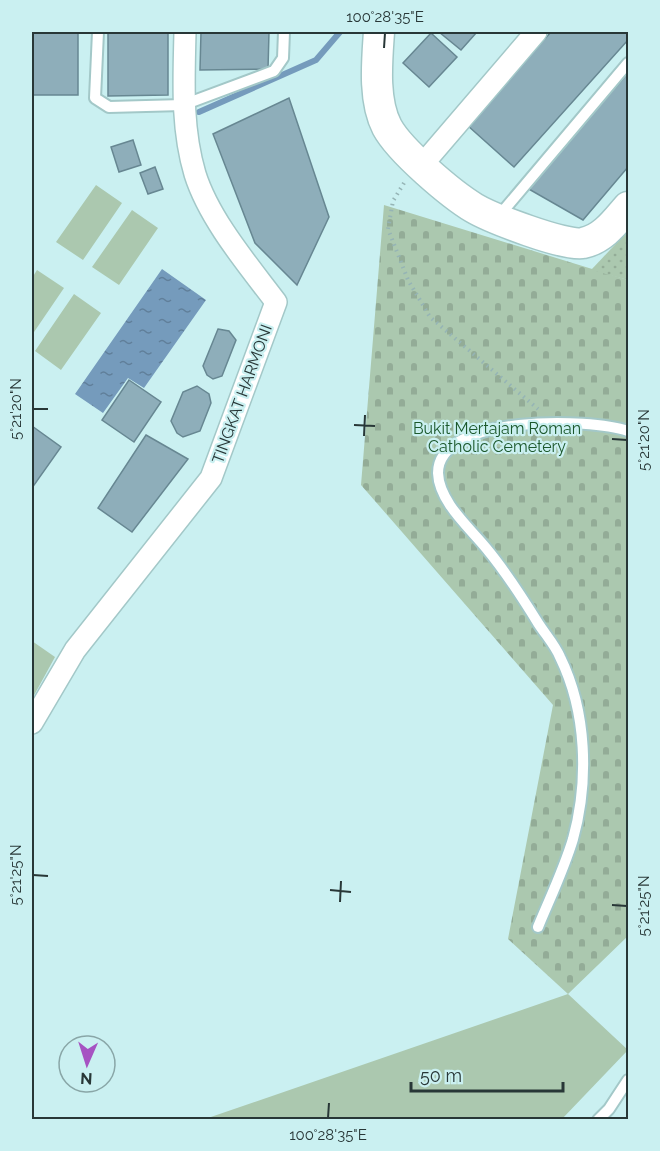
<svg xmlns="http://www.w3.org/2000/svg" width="660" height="1151" font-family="Raleway,sans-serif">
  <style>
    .grass { fill: #abc8af }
    .cemetery { fill: url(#cemetery-stones) }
    .park { fill: url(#park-dots) }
    .water { fill: url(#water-ripples) }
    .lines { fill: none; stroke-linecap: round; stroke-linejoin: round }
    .stream { stroke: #759bbc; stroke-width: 6 }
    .building { fill: #8eaeba; stroke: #678792; stroke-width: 1.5 }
    .lane-casing { stroke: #a3c8c8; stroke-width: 14 }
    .street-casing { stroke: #a3c8c8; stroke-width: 24 }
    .secondary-casing { stroke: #a3c8c8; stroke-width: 33 }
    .path { stroke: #95b4b5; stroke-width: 4; stroke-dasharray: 1.5 4.5; stroke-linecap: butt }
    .lane { stroke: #fff; stroke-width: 10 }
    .street { stroke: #fff; stroke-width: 21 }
    .secondary { stroke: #fff; stroke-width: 30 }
    .ticks { fill: none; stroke: #283737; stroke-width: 2 }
    .labels { text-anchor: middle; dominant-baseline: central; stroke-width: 4.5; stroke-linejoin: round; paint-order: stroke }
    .street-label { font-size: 16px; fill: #283737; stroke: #caf0f1 }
    .park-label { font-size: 16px; fill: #1c582c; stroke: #caf0f1 }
    .neatline { fill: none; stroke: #283737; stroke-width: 2 }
    .ticks-label { font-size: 15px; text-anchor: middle; fill: #283737 }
  </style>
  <defs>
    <pattern id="cemetery-stones" width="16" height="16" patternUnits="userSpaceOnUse" patternTransform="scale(1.5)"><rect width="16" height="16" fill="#abc8af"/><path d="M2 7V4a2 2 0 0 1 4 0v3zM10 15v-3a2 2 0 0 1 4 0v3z" fill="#93ac97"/></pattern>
    <pattern id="park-dots" width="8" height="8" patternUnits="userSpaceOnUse" patternTransform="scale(1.5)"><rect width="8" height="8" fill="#abc8af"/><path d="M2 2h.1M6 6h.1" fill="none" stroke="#93ac97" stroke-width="1.8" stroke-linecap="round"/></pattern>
    <pattern id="water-ripples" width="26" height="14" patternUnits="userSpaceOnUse" patternTransform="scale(1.5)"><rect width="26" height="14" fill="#759bbc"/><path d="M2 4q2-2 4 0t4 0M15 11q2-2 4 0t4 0" fill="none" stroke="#607f9a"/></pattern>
  </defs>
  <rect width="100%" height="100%" fill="#caf0f1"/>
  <path class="grass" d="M96 185 122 203 83 260 56 242Z
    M132 210 158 228 119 285 92 267Z
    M37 270 64 288 32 335V278Z
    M74 294 101 313 61 370 35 351Z
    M32 641 55 657 32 699Z
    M568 994 628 1050 562 1119H205Z"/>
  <path class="cemetery" d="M384 205 628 280V936L568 994 508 939 553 705 361 485Z"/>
  <path class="park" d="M628 231V280L591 270Z"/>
  <path class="water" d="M162 269 206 300 144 388 128 378 103 413 75 394Z"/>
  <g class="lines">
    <path class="stream" d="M199 112 316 60 340 32"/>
  </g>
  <path class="building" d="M32 32H78V95H32Z
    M108 32H168V95L108 96Z
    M201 32H269L268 69 200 70Z
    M439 32H477L461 50Z
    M551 32H628V40L514 167 467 125Z
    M431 33 457 57 429 87 403 63Z
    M628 73V167L583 220 527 188Z
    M289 98 329 217 297 285 255 243 213 134Z
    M133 140 141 165 119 172 111 147Z
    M155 167 163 189 148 194 140 173Z
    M218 329 229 331 236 340 222 376 213 379 207 375 203 366Z
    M129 380 161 402 134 442 102 420Z
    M197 386 209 394 211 403 200 431 183 437 177 433 171 421 183 392Z
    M32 426 61 447 32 488Z
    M146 435 188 459 132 532 98 508Z"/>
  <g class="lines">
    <defs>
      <path id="lane" d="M98 32 95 98 109 107 183 105 274 71 283 58 284 32
        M498 217 628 63
        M538 927C550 898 564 869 573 839 589 781 587 712 560 657 555 645 545 634 538 623 522 597 506 572 486 548 470 528 439 502 438 473 438 414 591 418 628 431
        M598 1120 609 1109 628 1080"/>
      <path id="street" d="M422 165 536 32
        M32 723 75 650 211 478 276 302C248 265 209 219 195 174 181 127 184 79 185 32"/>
      <path id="secondary" d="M379 32C377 61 373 100 387 127 400 151 451 194 474 208 491 218 566 247 583 243 603 239 615 222 628 207"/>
    </defs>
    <use href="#lane" class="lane-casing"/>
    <use href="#street" class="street-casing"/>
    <use href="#secondary" class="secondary-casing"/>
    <path class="path" d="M404 183 393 201 388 229 408 280 430 317 538 409"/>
    <use href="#lane" class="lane"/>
    <use href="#street" class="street"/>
    <use href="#secondary" class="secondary"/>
  </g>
  <path class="ticks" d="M384 48 385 33M33 409H48M354 425 375 426M364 436 365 415M612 439 627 440M33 875 48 876M330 890 351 892M340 902 341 881M612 905 627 906M328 1118 329 1103"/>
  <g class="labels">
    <g class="street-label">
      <text transform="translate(242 394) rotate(-70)">TINGKAT HARMONI</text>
    </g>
    <g class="park-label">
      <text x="497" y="428">Bukit Mertajam Roman<tspan x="497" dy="18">Catholic Cemetery</tspan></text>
    </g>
  </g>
  <rect width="660" height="1151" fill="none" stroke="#caf0f1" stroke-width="66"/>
  <g transform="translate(87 1064) rotate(183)"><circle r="28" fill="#caf0f1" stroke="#89a6a7" stroke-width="1.5"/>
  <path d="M0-4.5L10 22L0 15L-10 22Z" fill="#a653c2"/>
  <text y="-9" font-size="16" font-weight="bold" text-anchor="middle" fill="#283737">N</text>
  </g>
  <path d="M411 1082v9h152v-9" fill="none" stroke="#283737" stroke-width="3"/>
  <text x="420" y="1082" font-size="18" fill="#283737" stroke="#caf0f1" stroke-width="4.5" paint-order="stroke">50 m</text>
  <rect x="33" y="33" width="594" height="1085" class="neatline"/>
  <g class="ticks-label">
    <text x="385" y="22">100°28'35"E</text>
    <text transform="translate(16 409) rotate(-90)" y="5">5°21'20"N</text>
    <text transform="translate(644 440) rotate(-90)" y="5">5°21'20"N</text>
    <text transform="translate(16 875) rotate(-90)" y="5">5°21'25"N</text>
    <text transform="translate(644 906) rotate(-90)" y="5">5°21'25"N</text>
    <text x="328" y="1140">100°28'35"E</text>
  </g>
</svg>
